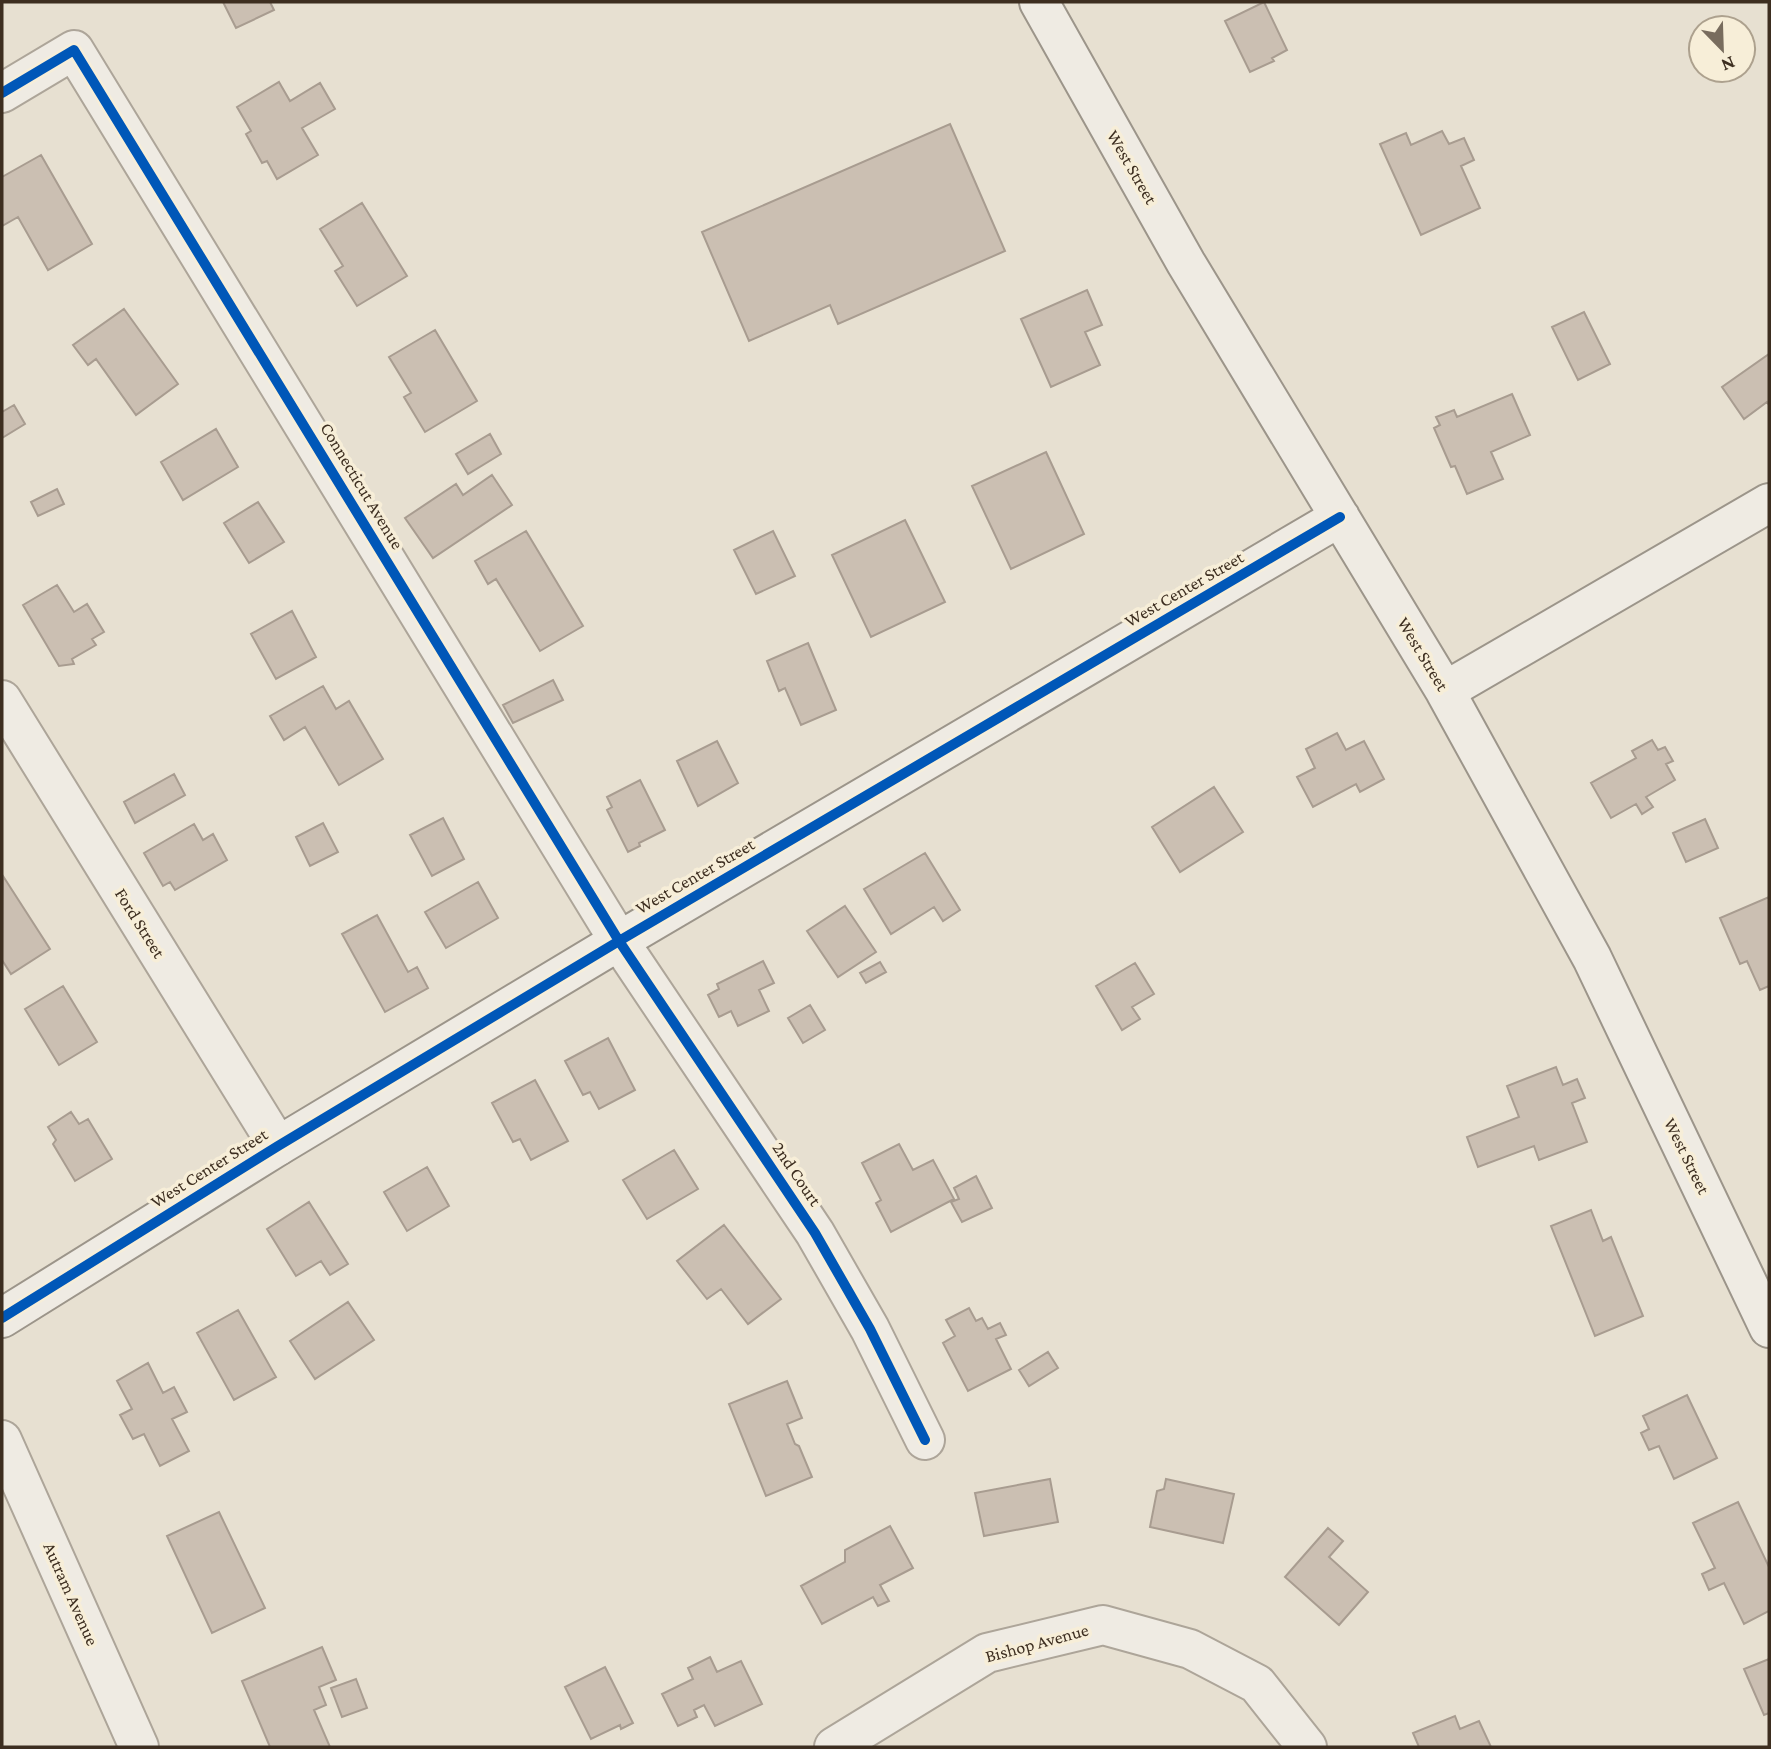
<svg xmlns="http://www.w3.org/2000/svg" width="1771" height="1749" font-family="'Crimson Pro',serif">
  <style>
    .building { fill: #cbbfb2; stroke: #a89c90; stroke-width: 2 }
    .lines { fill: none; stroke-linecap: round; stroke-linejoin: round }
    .street-casing { stroke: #ada599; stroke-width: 42 }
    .secondary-casing { stroke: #9c958a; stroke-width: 42 }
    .street { stroke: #efebe3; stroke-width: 38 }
    .secondary { stroke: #efebe3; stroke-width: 38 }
    .cycleway-casing { stroke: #f7eed8; stroke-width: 15 }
    .cycleway { stroke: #0057b8; stroke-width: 10 }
    .labels { text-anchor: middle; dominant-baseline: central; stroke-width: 7; stroke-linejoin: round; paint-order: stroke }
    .street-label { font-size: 18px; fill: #3d2e20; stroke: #f7eed8 }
  </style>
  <rect width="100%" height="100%" fill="#e7e0d1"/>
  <path class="building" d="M223 2H270L274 10 236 28Z
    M1264 2 1287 50 1272 58 1274 61 1250 72 1225 21Z
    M279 82 290 101 320 83 335 109 302 128 318 155 277 179 267 161 262 163 246 134 251 131 237 107Z
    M950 124 1005 251 838 324 830 305 749 341 702 232Z
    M1442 131 1449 144 1464 138 1474 160 1461 166 1480 208 1421 235 1380 144 1406 133 1411 145Z
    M41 155 92 244 48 270 18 217 2 226V177Z
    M362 203 407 276 357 306 335 271 343 266 320 229Z
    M1087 290 1102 325 1085 332 1100 365 1051 387 1021 319Z
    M124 309 178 384 136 415 96 359 88 365 73 345Z
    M1584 312 1610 364 1578 380 1552 327Z
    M435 330 477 401 425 432 404 397 411 393 389 357Z
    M1769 354V405L1767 402 1744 419 1722 387Z
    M1512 394 1530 435 1491 452 1503 479 1467 494 1455 466 1451 467 1434 428 1440 425 1436 417 1454 410 1457 417Z
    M14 405 25 424 2 438V412Z
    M216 429 238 467 183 500 161 462Z
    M490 434 501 454 468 474 456 454Z
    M1046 452 1084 534 1011 569 972 486Z
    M492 475 512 505 433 558 405 518 456 484 463 495Z
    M57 489 64 504 38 516 31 502Z
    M258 502 284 542 249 563 224 523Z
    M905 520 945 602 871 637 832 555Z
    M526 531 583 626 540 651 496 579 488 584 475 561Z
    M773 531 795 576 756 594 734 550Z
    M57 585 74 612 87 604 104 632 92 639 96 645 72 659 74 664 59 666 23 605Z
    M292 611 316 657 276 679 251 634Z
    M808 643 836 710 801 725 785 688 779 691 767 661Z
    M553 680 563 700 513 723 503 705Z
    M323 686 336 709 349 701 383 759 339 785 305 727 284 740 270 716Z
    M1337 733 1346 750 1364 741 1384 779 1360 792 1356 784 1313 807 1297 777 1315 768 1306 749Z
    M1652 740 1658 750 1665 747 1673 761 1666 764 1675 780 1646 797 1653 807 1642 814 1636 804 1611 818 1591 783 1636 758 1632 751Z
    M717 741 738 783 698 806 677 761Z
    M174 774 185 795 135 823 124 802Z
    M640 780 665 830 639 843 640 846 628 852 607 810 612 807 607 797Z
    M1214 787 1243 832 1180 872 1152 827Z
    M443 818 464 859 432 876 410 835Z
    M1705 819 1718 848 1686 862 1673 833Z
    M323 823 338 852 310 866 296 837Z
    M194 824 203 840 213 834 227 860 175 890 170 882 163 886 144 853Z
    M925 853 960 910 943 921 934 907 891 934 864 889Z
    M3 876 50 949 11 974 2 960Z
    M478 882 498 918 446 948 425 912Z
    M1769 897V986L1760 990 1747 961 1740 964 1720 918Z
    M845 906 876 952 838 977 807 931Z
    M377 915 408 972 417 967 428 988 385 1012 342 934Z
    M763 961 774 983 759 990 769 1011 738 1026 731 1011 719 1017 708 995 719 989 717 984Z
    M880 962 886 972 866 983 860 973Z
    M1135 963 1154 994 1132 1007 1140 1019 1122 1030 1096 986Z
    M63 986 97 1042 59 1065 25 1009Z
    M810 1005 825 1030 803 1043 788 1018Z
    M608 1038 635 1090 599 1109 590 1092 583 1095 565 1061Z
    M1556 1067 1563 1085 1577 1079 1585 1098 1572 1103 1587 1142 1539 1160 1534 1146 1478 1167 1467 1137 1519 1117 1507 1086Z
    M535 1080 568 1141 531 1160 520 1139 513 1142 492 1103Z
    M71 1112 79 1124 88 1119 112 1159 75 1181 53 1144 56 1140 48 1127Z
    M899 1144 913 1170 933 1160 954 1199 891 1232 876 1203 881 1200 862 1163Z
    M674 1150 698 1189 647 1219 623 1180Z
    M427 1167 449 1206 407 1231 384 1192Z
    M976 1176 992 1208 962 1222 951 1202 959 1199 954 1188Z
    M309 1202 348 1264 330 1275 321 1261 296 1276 267 1229Z
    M1591 1210 1603 1241 1611 1237 1643 1316 1595 1336 1551 1226Z
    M724 1225 781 1299 748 1324 721 1289 707 1299 677 1261Z
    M348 1302 374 1340 315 1379 290 1341Z
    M969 1308 976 1321 982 1318 988 1329 1000 1323 1006 1335 996 1339 1011 1369 968 1391 943 1343 955 1336 946 1320Z
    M238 1310 276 1377 234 1400 197 1333Z
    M1048 1352 1058 1368 1029 1386 1019 1370Z
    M148 1363 163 1393 174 1387 187 1412 172 1419 189 1451 160 1466 144 1434 133 1439 120 1415 132 1409 117 1381Z
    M787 1381 802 1418 787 1424 795 1444 799 1446 812 1477 766 1496 729 1404Z
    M1687 1395 1717 1458 1674 1479 1659 1446 1649 1450 1641 1433 1649 1429 1643 1416Z
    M1050 1479 1058 1522 984 1536 975 1493Z
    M1166 1479 1234 1494 1223 1543 1150 1527 1157 1491 1164 1489Z
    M1738 1502 1769 1567V1611L1744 1624 1724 1583 1709 1590 1702 1574 1715 1568 1693 1523Z
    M219 1512 265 1608 212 1633 167 1536Z
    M890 1526 913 1568 880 1585 889 1601 878 1606 873 1597 822 1624 801 1586 845 1562V1550Z
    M1328 1528 1343 1541 1329 1557 1368 1592 1339 1625 1285 1577Z
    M322 1647 336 1680 319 1687 326 1705 314 1710 330 1747H270L242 1681Z
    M710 1657 717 1672 741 1661 762 1704 715 1726 704 1705 694 1710 697 1717 678 1726 662 1694 693 1679 688 1668Z
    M1769 1659V1713L1764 1715 1744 1669Z
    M605 1667 633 1723 621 1729 620 1725 591 1739 565 1687Z
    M356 1679 367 1708 342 1717 331 1688Z
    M1455 1716 1460 1729 1479 1721 1491 1747H1419L1413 1733Z"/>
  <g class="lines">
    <defs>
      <path id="street" d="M2 93 74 50 619 941 815 1233 870 1329 925 1440
        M2 700 278 1146
        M2 1440 139 1747
        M834 1747 987 1653 1103 1625 1190 1649 1257 1684 1307 1747"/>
      <path id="secondary" d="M1039 2 1186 263 1445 691 1592 958 1769 1328
        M1445 691 1769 503
        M2 1318 278 1146 619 941 1340 517"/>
    </defs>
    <use href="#street" class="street-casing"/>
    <use href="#secondary" class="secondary-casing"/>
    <use href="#street" class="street"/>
    <use href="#secondary" class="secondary"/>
    <defs>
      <path id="cycleway" d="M2 93 74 50 619 941 815 1233 870 1329 925 1440
        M2 1318 278 1146 619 941 1340 517"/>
    </defs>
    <use href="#cycleway" class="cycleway-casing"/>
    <use href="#cycleway" class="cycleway"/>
  </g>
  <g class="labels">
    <g class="street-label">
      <text transform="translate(1132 167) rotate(60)">West Street</text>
      <text transform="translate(362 486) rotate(59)">Connecticut Avenue</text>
      <text transform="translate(1184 589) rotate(-30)">West Center Street</text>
      <text transform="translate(1423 654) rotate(59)">West Street</text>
      <text transform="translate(695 876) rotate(-30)">West Center Street</text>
      <text transform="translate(140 923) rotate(58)">Ford Street</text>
      <text transform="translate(1687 1156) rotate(64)">West Street</text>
      <text transform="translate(209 1168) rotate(-32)">West Center Street</text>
      <text transform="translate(797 1174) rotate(56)">2nd Court</text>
      <text transform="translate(71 1594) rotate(66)">Autram Avenue</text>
      <text transform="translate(1037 1643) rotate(-15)">Bishop Avenue</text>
    </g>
  </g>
  <rect width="1771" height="1749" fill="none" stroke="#3d2e20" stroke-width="7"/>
  <g transform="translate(1722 49) rotate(157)"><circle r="33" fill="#f7eed8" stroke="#ada18e" stroke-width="2"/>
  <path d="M0-5L12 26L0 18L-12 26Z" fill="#786c5e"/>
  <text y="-10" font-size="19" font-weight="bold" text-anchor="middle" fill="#3d2e20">N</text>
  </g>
</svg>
